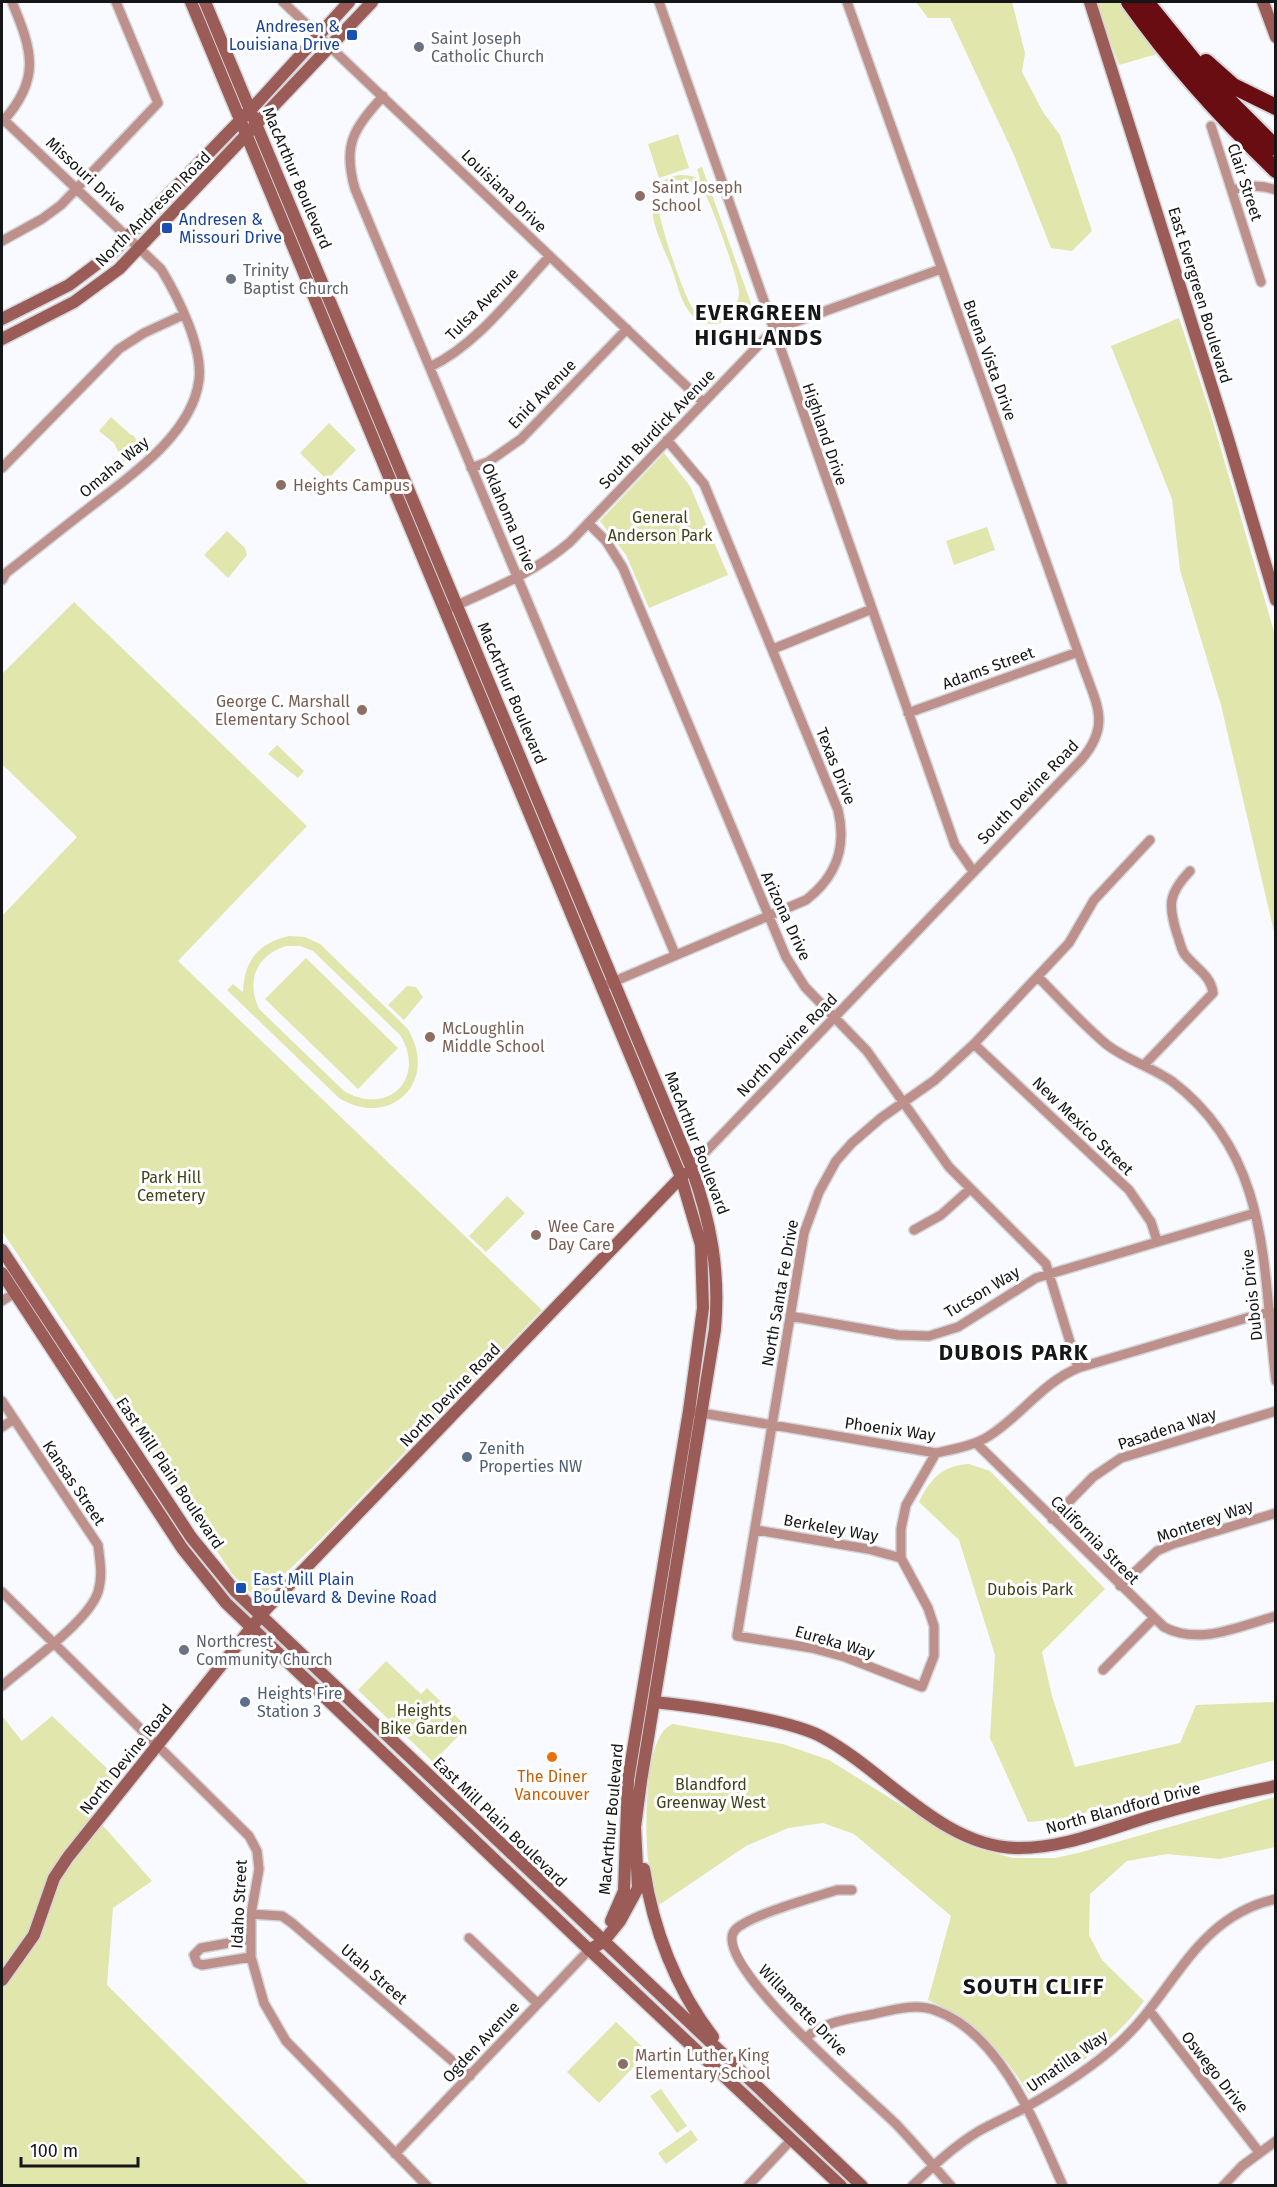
<svg xmlns="http://www.w3.org/2000/svg" width="1277" height="2187" font-family="'Fira Sans',sans-serif">
  <style>
    .green { fill: #e0e6ac; fill-rule: evenodd }
    .lines { fill: none; stroke-linecap: round; stroke-linejoin: round }
    .street-casing { stroke: #d5d6da; stroke-width: 12 }
    .secondary-casing { stroke: #d5d6da; stroke-width: 15 }
    .highway-casing { stroke: #d5d6da; stroke-width: 20 }
    .street { stroke: #bd908b; stroke-width: 9 }
    .secondary { stroke: #9b5c57; stroke-width: 12 }
    .highway { stroke: #690d12; stroke-width: 16 }
    .transit-dot { fill: #1a4fb4; stroke: #fff; stroke-width: 2 }
    .worship-dot { fill: #6b7280; stroke: #fff; stroke-width: 2 }
    .education-dot { fill: #8d6e63; stroke: #fff; stroke-width: 2 }
    .service-dot { fill: #5c6f8a; stroke: #fff; stroke-width: 2 }
    .food-dot { fill: #e8710a; stroke: #fff; stroke-width: 2 }
    .labels { text-anchor: middle; dominant-baseline: central; stroke-width: 6; stroke-linejoin: round; paint-order: stroke }
    .transit-label { font-size: 16px; fill: #164399; stroke: #fff; text-anchor: start }
    .worship-label { font-size: 16px; fill: #5b616d; stroke: #fff; text-anchor: start }
    .street-label { font-size: 16px; fill: #151617; stroke: #fff }
    .education-label { font-size: 16px; fill: #785e54; stroke: #fff; text-anchor: start }
    .park-label { font-size: 16px; fill: #404319; stroke: #fff }
    .service-label { font-size: 16px; fill: #4e5e75; stroke: #fff; text-anchor: start }
    .food-label { font-size: 16px; fill: #c56008; stroke: #fff }
    .district-label { font-size: 22px; font-weight: bold; letter-spacing: 1.5px; fill: #151617; stroke: #fff }
  </style>
  <rect width="100%" height="100%" fill="#f9faff"/>
  <path class="green" d="M916 2H1012L1025 53 1022 72 1043 112 1060 135 1092 231 1072 251 1051 248 1014 155 950 18H928Z
    M1095 2H1118L1157 54 1119 65Z
    M678 134 689 168 659 178 648 144Z
    M702 167 753 309 747 311 743 302C734 322 710 333 692 315 681 304 677 283 672 269 663 244 636 200 665 180 676 173 688 174 700 179L697 169ZM678 180C688 181 696 182 703 190 710 199 740 283 739 294 738 305 730 315 720 317 711 320 701 317 694 310 685 301 654 209 658 198 661 188 669 184 678 180Z
    M1179 318 1211 415 1275 635V936L1221 705 1180 570 1172 499 1111 346Z
    M111 417 131 435H133L141 446 137 457 123 462 114 443 99 431Z
    M329 423 356 450 327 480 300 453Z
    M664 453 690 486 728 575 649 608 626 555 600 521Z
    M987 527 995 550 954 565 946 541Z
    M227 531 245 548 247 555 228 578 204 555Z
    M74 602 307 826 178 961 542 1310 322 1538 258 1600 233 1575 2 1231V916L77 837 2 764V674Z
    M277 745 304 771 298 778 268 754Z
    M289 936 305 937 320 944 407 1028C440 1080 392 1130 339 1098L227 990 233 984 243 992C244 961 258 943 289 936ZM286 946H300L313 951 400 1035C427 1078 388 1117 344 1091L259 1009C246 980 256 956 286 946Z
    M306 958 398 1048 358 1089 265 999Z
    M407 986 416 987 423 997 404 1020 388 1005Z
    M507 1196 525 1213 486 1252 469 1236Z
    M969 1464 990 1471 1105 1589 1042 1652 1052 1696 1075 1767 1180 1743 1196 1705 1275 1702V1760L1062 1819 1028 1822 990 1738 995 1655 959 1540 919 1502C930 1479 943 1465 969 1464Z
    M386 1661 421 1694 427 1688 467 1727 433 1762 358 1690Z
    M2 1716 22 1741 52 1716 116 1777 90 1811 152 1881 113 1908 107 1985 309 2185H2Z
    M673 1724 783 1744 829 1760 957 1840 976 1848 1013 1858H1055L1078 1853 1275 1797V1847L1220 1859 1167 1854 1127 1861 1090 1894 1089 1935 1102 1960 1144 2001C1113 2043 1075 2069 1029 2094 1004 2053 972 2021 928 2000L951 1916 854 1834 823 1823 788 1828 746 1846 659 1905C655 1890 650 1874 648 1859 645 1833 643 1733 673 1724Z
    M616 2022 648 2052 599 2103 567 2072Z
    M661 2089 687 2126 677 2133 650 2096Z
    M691 2130 698 2140 666 2164 658 2153Z"/>
  <g class="lines">
    <defs>
      <path id="street" d="M283 2 703 402
        M659 2 955 845 973 871
        M383 96C354 129 342 144 355 189L675 954
        M2 122C42 79 32 50 12 2
        M1211 126 1261 282
        M1232 190C1248 186 1260 184 1276 190
        M2 241 42 219 61 205 158 103 116 2
        M430 367C478 344 514 294 550 256
        M2 468 119 349 144 333 183 315
        M471 468 488 462 521 439 627 329
        M588 523 606 541 623 568 786 957 805 987 867 1051 949 1167 1046 1264 1078 1368
        M2 580 6 573C33 552 59 531 85 511 126 479 192 436 199 380 203 347 178 297 161 269L4 120
        M451 608C494 588 534 573 570 542L773 330 941 269
        M773 649 872 609
        M908 713 1078 652
        M1038 977C1060 999 1082 1024 1106 1044 1126 1060 1152 1067 1173 1082 1272 1158 1262 1270 1276 1381
        M601 987 806 900C836 877 847 848 838 810L704 484 667 440
        M974 1044 1129 1190 1151 1222 1157 1241
        M1144 1065 1213 993C1211 976 1197 969 1186 956 1181 951 1180 941 1177 934 1168 905 1168 894 1190 871
        M691 1167 1081 760C1112 724 1096 704 1082 663L847 2
        M914 1230 941 1215 970 1189
        M2 1301 15 1293
        M790 1316 898 1335 929 1336 958 1327 1036 1278 1255 1213
        M2 1401 98 1545C100 1561 103 1576 98 1592 88 1622 27 1664 2 1686
        M696 1412 936 1453C954 1449 973 1446 989 1436 1022 1415 1042 1383 1078 1368L1270 1311
        M2 1427 14 1419
        M976 1443 1164 1627C1200 1646 1239 1626 1276 1616
        M936 1453 906 1505 901 1529V1558L928 1608 934 1626V1656L922 1687 845 1657 812 1648 737 1636 804 1233 819 1192 836 1161 852 1143 881 1118 935 1080 974 1044 1069 943 1094 900 1150 840
        M1052 1519 1093 1477 1121 1458 1276 1411
        M756 1530 868 1549 901 1558
        M1120 1586 1157 1551 1173 1544 1276 1513
        M2 1592 249 1836 257 1851 259 1869 251 1914V1957L264 2003 286 2041 427 2186
        M1103 1670 1153 1619
        M852 1890H837C815 1897 749 1915 735 1930 708 1961 872 2100 896 2124 915 2144 933 2165 951 2186
        M251 1914 282 1916 292 1923 470 2076
        M469 1938 537 2003
        M251 1939 201 1948 194 1955 197 1963 202 1965 251 1957
        M1149 2010 1259 2152
        M807 2037C825 2021 850 2019 874 2014 895 2009 917 2003 937 2011 1002 2035 1037 2128 1063 2186
        M395 2154 589 1950
        M748 2186 792 2139
        M912 2186C933 2166 954 2146 979 2131 995 2122 1012 2115 1028 2106 1060 2088 1091 2068 1118 2044 1174 1994 1194 1917 1276 1899
        M1223 2186 1242 2166 1276 2141"/>
      <path id="secondary" d="M191 2 681 1177 701 1245 703 1308 689 1411 628 1780 624 1891 611 1921
        M205 2 691 1167C711 1221 720 1272 715 1329L641 1781 635 1827 638 1888 620 1921 603 1942 589 1950
        M1090 2 1226 432 1276 600
        M1263 2 1276 37
        M2 319 69 285 113 252 257 103 349 2
        M2 339 74 302 119 269 372 2
        M2 1250 191 1537 235 1591 862 2186
        M2 1273 182 1548 226 1603 581 1942 841 2186
        M654 1702C694 1706 789 1719 822 1737 885 1771 941 1846 1016 1848 1063 1849 1108 1829 1152 1816 1192 1804 1234 1794 1276 1786
        M644 1869C653 1929 676 1989 713 2037
        M2 1980 34 1935 54 1878 68 1857 267 1608 684 1174"/>
      <path id="highway" d="M1129 2C1172 63 1222 118 1276 170
        M1146 2 1215 87 1276 148
        M1206 62 1233 86 1276 107"/>
    </defs>
    <use href="#street" class="street-casing"/>
    <use href="#secondary" class="secondary-casing"/>
    <use href="#highway" class="highway-casing"/>
    <use href="#street" class="street"/>
    <use href="#secondary" class="secondary"/>
    <use href="#highway" class="highway"/>
  </g>
  <g class="transit-dot">
    <rect x="346" y="29" width="12" height="12" rx="3"/>
    <rect x="161" y="222" width="12" height="12" rx="3"/>
    <rect x="235" y="1582" width="12" height="12" rx="3"/>
  </g>
  <g class="worship-dot">
    <circle cx="419" cy="47" r="6"/>
    <circle cx="231" cy="279" r="6"/>
    <circle cx="184" cy="1650" r="6"/>
  </g>
  <g class="education-dot">
    <circle cx="640" cy="196" r="6"/>
    <circle cx="281" cy="485" r="6"/>
    <circle cx="362" cy="710" r="6"/>
    <circle cx="430" cy="1037" r="6"/>
    <circle cx="536" cy="1235" r="6"/>
    <circle cx="623" cy="2064" r="6"/>
  </g>
  <g class="service-dot">
    <circle cx="467" cy="1457" r="6"/>
    <circle cx="245" cy="1702" r="6"/>
  </g>
  <circle class="food-dot" cx="552" cy="1757" r="6"/>
  <g class="labels">
    <g class="transit-label">
      <text x="340" y="26" text-anchor="end">Andresen &amp;<tspan x="340" dy="18">Louisiana Drive</tspan></text>
      <text x="179" y="219">Andresen &amp;<tspan x="179" dy="18">Missouri Drive</tspan></text>
      <text x="253" y="1579">East Mill Plain<tspan x="253" dy="18">Boulevard &amp; Devine Road</tspan></text>
    </g>
    <g class="worship-label">
      <text x="431" y="38">Saint Joseph<tspan x="431" dy="18">Catholic Church</tspan></text>
      <text x="243" y="270">Trinity<tspan x="243" dy="18">Baptist Church</tspan></text>
      <text x="196" y="1641">Northcrest<tspan x="196" dy="18">Community Church</tspan></text>
    </g>
    <g class="street-label">
      <text transform="translate(86 175) rotate(43)">Missouri Drive</text>
      <text transform="translate(297 178) rotate(67)">MacArthur Boulevard</text>
      <text transform="translate(1245 182) rotate(72)">Clair Street</text>
      <text transform="translate(504 191) rotate(44)">Louisiana Drive</text>
      <text transform="translate(153 209) rotate(-45)">North Andresen Road</text>
      <text transform="translate(1200 295) rotate(73)">East Evergreen Boulevard</text>
      <text transform="translate(482 304) rotate(-45)">Tulsa Avenue</text>
      <text transform="translate(990 360) rotate(70)">Buena Vista Drive</text>
      <text transform="translate(542 394) rotate(-46)">Enid Avenue</text>
      <text transform="translate(657 429) rotate(-46)">South Burdick Avenue</text>
      <text transform="translate(825 434) rotate(71)">Highland Drive</text>
      <text transform="translate(114 467) rotate(-40)">Omaha Way</text>
      <text transform="translate(509 517) rotate(67)">Oklahoma Drive</text>
      <text transform="translate(988 668) rotate(-20)">Adams Street</text>
      <text transform="translate(512 693) rotate(67)">MacArthur Boulevard</text>
      <text transform="translate(836 766) rotate(68)">Texas Drive</text>
      <text transform="translate(1028 792) rotate(-46)">South Devine Road</text>
      <text transform="translate(786 916) rotate(65)">Arizona Drive</text>
      <text transform="translate(787 1045) rotate(-46)">North Devine Road</text>
      <text transform="translate(1083 1126) rotate(44)">New Mexico Street</text>
      <text transform="translate(697 1143) rotate(69)">MacArthur Boulevard</text>
      <text transform="translate(982 1292) rotate(-31)">Tucson Way</text>
      <text transform="translate(780 1293) rotate(-80)">North Santa Fe Drive</text>
      <text transform="translate(1252 1295) rotate(-96)">Dubois Drive</text>
      <text transform="translate(450 1395) rotate(-46)">North Devine Road</text>
      <text transform="translate(890 1429) rotate(8)">Phoenix Way</text>
      <text transform="translate(1167 1429) rotate(-18)">Pasadena Way</text>
      <text transform="translate(170 1473) rotate(56)">East Mill Plain Boulevard</text>
      <text transform="translate(74 1483) rotate(56)">Kansas Street</text>
      <text transform="translate(1205 1521) rotate(-19)">Monterey Way</text>
      <text transform="translate(831 1528) rotate(10)">Berkeley Way</text>
      <text transform="translate(1095 1540) rotate(45)">California Street</text>
      <text transform="translate(835 1642) rotate(16)">Eureka Way</text>
      <text transform="translate(126 1759) rotate(-51)">North Devine Road</text>
      <text transform="translate(1123 1808) rotate(-15)">North Blandford Drive</text>
      <text transform="translate(611 1819) rotate(-85)">MacArthur Boulevard</text>
      <text transform="translate(500 1822) rotate(44)">East Mill Plain Boulevard</text>
      <text transform="translate(239 1904) rotate(-87)">Idaho Street</text>
      <text transform="translate(374 1974) rotate(41)">Utah Street</text>
      <text transform="translate(803 2010) rotate(46)">Willamette Drive</text>
      <text transform="translate(481 2042) rotate(-47)">Ogden Avenue</text>
      <text transform="translate(1067 2061) rotate(-35)">Umatilla Way</text>
      <text transform="translate(1215 2072) rotate(52)">Oswego Drive</text>
    </g>
    <g class="education-label">
      <text x="652" y="187">Saint Joseph<tspan x="652" dy="18">School</tspan></text>
      <text x="293" y="485">Heights Campus</text>
      <text x="350" y="701" text-anchor="end">George C. Marshall<tspan x="350" dy="18">Elementary School</tspan></text>
      <text x="442" y="1028">McLoughlin<tspan x="442" dy="18">Middle School</tspan></text>
      <text x="548" y="1226">Wee Care<tspan x="548" dy="18">Day Care</tspan></text>
      <text x="635" y="2055">Martin Luther King<tspan x="635" dy="18">Elementary School</tspan></text>
    </g>
    <g class="park-label">
      <text x="660" y="517">General<tspan x="660" dy="18">Anderson Park</tspan></text>
      <text x="171" y="1177">Park Hill<tspan x="171" dy="18">Cemetery</tspan></text>
      <text x="1030" y="1589">Dubois Park</text>
      <text x="424" y="1710">Heights<tspan x="424" dy="18">Bike Garden</tspan></text>
      <text x="711" y="1784">Blandford<tspan x="711" dy="18">Greenway West</tspan></text>
    </g>
    <g class="service-label">
      <text x="479" y="1448">Zenith<tspan x="479" dy="18">Properties NW</tspan></text>
      <text x="257" y="1693">Heights Fire<tspan x="257" dy="18">Station 3</tspan></text>
    </g>
    <g class="food-label">
      <text x="552" y="1776">The Diner<tspan x="552" dy="18">Vancouver</tspan></text>
    </g>
    <g class="district-label">
      <text x="759" y="312">EVERGREEN<tspan x="759" dy="25">HIGHLANDS</tspan></text>
      <text x="1014" y="1352">DUBOIS PARK</text>
      <text x="1034" y="1986">SOUTH CLIFF</text>
    </g>
  </g>
  <rect width="1277" height="2187" fill="none" stroke="#151617" stroke-width="6"/>
  <path d="M21 2157v9h117v-9" fill="none" stroke="#151617" stroke-width="3"/>
  <text x="30" y="2157" font-size="18" fill="#151617" stroke="#ffffff" stroke-width="4.5" paint-order="stroke">100 m</text>
</svg>
